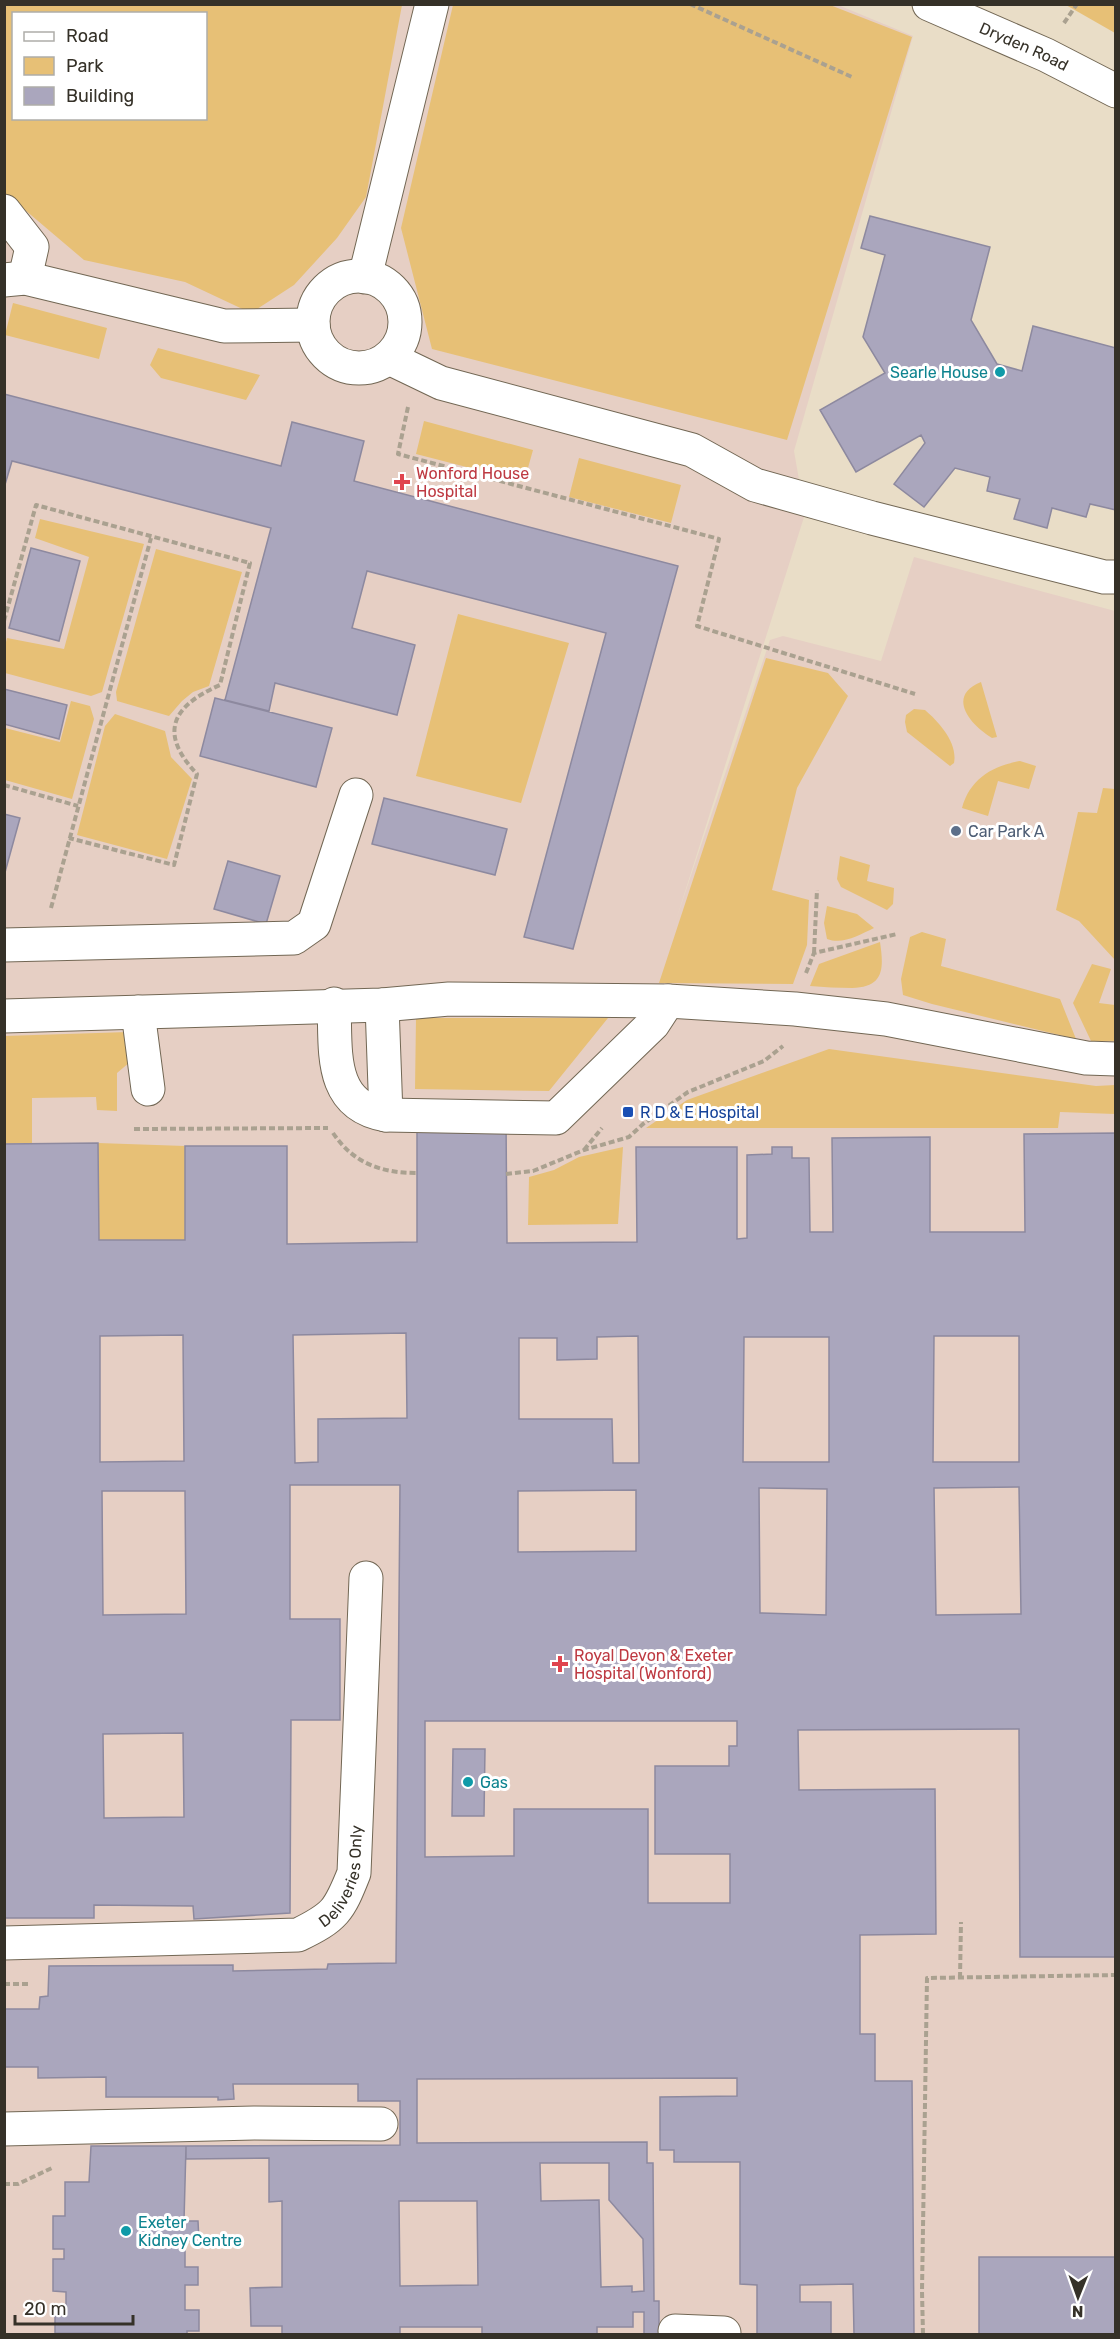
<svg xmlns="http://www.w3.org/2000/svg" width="1120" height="2339" font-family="Rubik,sans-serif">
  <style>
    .medical { fill: #e6cfc4; fill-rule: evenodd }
    .green { fill: #e7c076; fill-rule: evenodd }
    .building { fill: #aaa6bd; stroke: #8d899f; stroke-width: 1.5; fill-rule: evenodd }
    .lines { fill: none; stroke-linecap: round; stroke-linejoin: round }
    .minor-casing { stroke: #726754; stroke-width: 35 }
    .path { stroke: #aaa190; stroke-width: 4; stroke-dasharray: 6 3; stroke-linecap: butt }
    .minor { stroke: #fff; stroke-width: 33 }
    .culture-dot { fill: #0f9aa8; stroke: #fff; stroke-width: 2 }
    .health-dot { fill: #e0444e; stroke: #fff; stroke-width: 2 }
    .service-dot { fill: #5c6f8a; stroke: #fff; stroke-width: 2 }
    .transit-dot { fill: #1a4fb4; stroke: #fff; stroke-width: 2 }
    .labels { text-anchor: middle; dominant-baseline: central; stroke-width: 6; stroke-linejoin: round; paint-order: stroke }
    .street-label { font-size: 16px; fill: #353128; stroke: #fff }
    .culture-label { font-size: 16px; fill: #0d838f; stroke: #fff; text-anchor: start }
    .health-label { font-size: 16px; fill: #be3a42; stroke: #fff; text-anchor: start }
    .service-label { font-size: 16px; fill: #4e5e75; stroke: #fff; text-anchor: start }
    .transit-label { font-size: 16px; fill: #164399; stroke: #fff; text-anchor: start }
  </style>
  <rect width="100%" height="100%" fill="#e9ddc7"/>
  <path class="medical" d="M5 5H838L913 36 794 451 805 514 676 920 770 640 783 636 881 661 914 557 1115 611V2334H5ZM14 14H206V118H14Z"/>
  <path class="green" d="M4 5H402L366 197 337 238 294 285 251 313 185 282 84 260 5 193ZM14 14H206V118H14Z
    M453 5H830L912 37 787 440 432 349 401 228Z
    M1066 5H1115V33Z
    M13 303 107 328 99 359 5 335Z
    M158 348 260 375 246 400 161 378 150 365Z
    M424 421 533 450 524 482 416 454Z
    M579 458 681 485 671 523 569 497Z
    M40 519 144 544 102 692 91 696 5 673V646L7 638 64 649 89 557 35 538Z
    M156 549 242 572 209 686 193 692 182 701 169 716 117 701 116 692Z
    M458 614 569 643 521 803 416 776Z
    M766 658 828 673 848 696 797 788 772 890 809 900 807 945 793 984 659 983Z
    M981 682 997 737 992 738C970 725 946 696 981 682Z
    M71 701 90 706 94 719 72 799 5 780V728L60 742Z
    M914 709 925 710C939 722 958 743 954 763L950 766 907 732 905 722 906 715Z
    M115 714 165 731 171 757 192 779 167 859 77 835 105 726Z
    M1020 761 1036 766 1029 789 998 781 988 816 962 808C970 779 992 766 1020 761Z
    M1103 788 1115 789V960L1079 921 1056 910 1078 812 1097 813Z
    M840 856 870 865 867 881 894 888 893 904 887 910 841 887 837 879Z
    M827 906 857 914 874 928C859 935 843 945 827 939L824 923Z
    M922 932 946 939 941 966 1060 999 1076 1039 932 1004 903 995 901 979 910 937Z
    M880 942C884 969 884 987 852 988 838 988 824 987 810 986L819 964Z
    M1092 964 1111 969 1099 1003 1115 1005V1041H1091L1073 1003Z
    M416 1018H608L549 1091 415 1089Z
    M128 1032 130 1062 117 1073V1111L97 1110 96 1097 32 1098V1143L5 1144 4 1036Z
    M829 1049 1096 1086 1115 1085V1114L1060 1112 1058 1128H646L687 1100Z
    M98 1143 185 1146V1240H99Z
    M623 1147 618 1224 528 1225 529 1177 554 1170 579 1157Z"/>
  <path class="building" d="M870 216 990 247 971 320 997 364 1022 371 1033 326 1116 348V510L1090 504 1086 517 1052 508 1047 528 1014 519 1020 499 987 491 990 477 955 468 924 507 894 484 925 443 921 435 856 472 820 410 885 373 863 337 885 255 861 248Z
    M4 394 281 466 292 422 364 441 354 481 678 566 573 949 524 937 606 633 367 571 352 628 415 645 397 715 275 683 269 711 225 700 271 528 12 461 4 488Z
    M31 548 80 561 59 641 9 628Z
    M4 689 67 705 59 739 4 724Z
    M215 698 332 728 316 787 200 756Z
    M384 798 507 829 495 875 372 844Z
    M4 814 20 818 4 876Z
    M228 861 280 876 266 924 214 909Z
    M506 1119 507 1243 637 1242 636 1147H737V1239L747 1238V1155L772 1154V1147H792V1158H809L810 1232H833L832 1138 930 1137V1232H1025L1024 1134 1116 1133V1957H1020L1019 1729 798 1730 799 1790 935 1789 936 1934 860 1935V2034H875V2081H912L914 2334H854L853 2284 800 2285V2302H831V2334H757V2285L740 2284V2162H674V2150H660V2097L737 2096V2078L417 2079V2143L647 2142V2163H653L654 2301H659V2334H644V2312H633V2327H597V2334H482V2327H400V2334H282V2326H251L250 2288 282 2287V2201L269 2202V2158L186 2159V2146L400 2145V2101H358V2084H233L234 2099 218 2100V2097H106V2077L38 2078V2067H4V2009H39L40 1997 48 1996 49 1966 233 1965V1971L327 1969 328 1964 396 1963 400 1485H290V1619H340V1720H291L290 1913 194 1919 193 1906 94 1905V1918H4V1144L98 1143 99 1240H185V1146H287V1244L417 1242V1120ZM406 1333 407 1418 318 1419V1462L295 1463 293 1335ZM183 1335 184 1461 100 1462V1336ZM638 1336 639 1463H613L612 1419H519V1338H557V1360L597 1359V1337ZM934 1336H1019V1462H933ZM744 1337H829V1462H743ZM1019 1487 1021 1614 936 1615 934 1488ZM759 1488 827 1489 826 1615 760 1613ZM636 1490V1551L518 1552V1491ZM102 1491H185L186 1614 103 1615ZM425 1721H737V1746H729V1766H655V1854H730V1903H648V1809H514V1856L425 1857ZM183 1733 184 1817 104 1818 103 1734ZM540 2163H609V2200L643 2239 644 2291 632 2292V2286L601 2287 599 2200 541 2201ZM399 2201H477L478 2285 400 2286Z
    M453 1749H485L484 1816H452Z
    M91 2146H186L184 2221H198L199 2241H185V2267H198V2285H185V2310H199V2331H187V2334L55 2333V2306H66V2292L53 2291V2259H64V2249H53V2216H65V2182H89Z
    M979 2257H1116V2334H979Z"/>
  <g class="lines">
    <defs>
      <g id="minor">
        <path id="s1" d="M929 4 1046 55 1116 91"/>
        <path d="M4 211 32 247 25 278"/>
        <circle cx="359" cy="322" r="46"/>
        <path d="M365 277 432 4"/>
        <path d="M4 280 25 278 224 326 313 325"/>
        <path d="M389 358 441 383 692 450 755 485 872 518 1104 577H1116"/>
        <path d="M4 945 294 938 314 924 356 795"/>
        <path d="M334 1004C336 1051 328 1105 386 1115L556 1118 653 1024 668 1001"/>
        <path d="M382 1005 386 1115"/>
        <path d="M138 1012 148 1089"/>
        <path d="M4 1016 382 1005 449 999 668 1001 795 1009 886 1019 1086 1058 1116 1059"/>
        <path id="s2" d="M4 1943 298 1935C335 1917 339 1911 354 1873L366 1578"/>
        <path d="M4 2129 254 2123 381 2124"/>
        <path d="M675 2331 724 2333V2334"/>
      </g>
    </defs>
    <use href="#minor" class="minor-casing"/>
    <path class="path" d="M690 4 852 77
      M1064 23 1077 4
      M408 407 398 454 719 539 697 626 915 694
      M4 621 36 505 250 563 220 685C172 706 158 733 197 774L174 865 69 838
      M4 785 78 806
      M51 908 151 538
      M814 953 817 890
      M806 973 814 953 897 934
      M134 1129 328 1128
      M333 1133C354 1164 382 1173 417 1173
      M584 1150 602 1128
      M506 1174 533 1171 584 1150 629 1137 643 1124 688 1092 764 1061 783 1046
      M960 1978 961 1922
      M4 1984H31
      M4 2184H18L54 2167
      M923 2334 922 2291 927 1978 1116 1975"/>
    <use href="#minor" class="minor"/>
  </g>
  <g class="culture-dot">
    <circle cx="1000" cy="372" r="6"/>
    <circle cx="468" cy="1782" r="6"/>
    <circle cx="126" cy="2231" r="6"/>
  </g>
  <g class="health-dot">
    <path d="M399 473h6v6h6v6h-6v6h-6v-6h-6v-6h6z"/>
    <path d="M557 1655h6v6h6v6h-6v6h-6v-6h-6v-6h6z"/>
  </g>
  <circle class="service-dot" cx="956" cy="831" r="6"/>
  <rect class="transit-dot" x="622" y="1106" width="12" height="12" rx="3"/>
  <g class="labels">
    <g class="street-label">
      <text stroke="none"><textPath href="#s1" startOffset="104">Dryden Road</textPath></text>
      <text stroke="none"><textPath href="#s2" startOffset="374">Deliveries Only</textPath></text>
    </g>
    <g class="culture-label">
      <text x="988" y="372" text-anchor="end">Searle House</text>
      <text x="480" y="1782">Gas</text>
      <text x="138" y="2222">Exeter<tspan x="138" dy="18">Kidney Centre</tspan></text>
    </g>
    <g class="health-label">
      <text x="416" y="473">Wonford House<tspan x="416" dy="18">Hospital</tspan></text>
      <text x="574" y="1655">Royal Devon &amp; Exeter<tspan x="574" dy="18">Hospital (Wonford)</tspan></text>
    </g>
    <g class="service-label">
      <text x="968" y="831">Car Park A</text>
    </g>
    <g class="transit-label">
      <text x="640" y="1112">R D &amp; E Hospital</text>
    </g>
  </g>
  <rect width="1120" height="2339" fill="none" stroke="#353128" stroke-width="12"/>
  <rect x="12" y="12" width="195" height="108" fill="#ffffff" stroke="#aeada9" stroke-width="1.5"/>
  <rect x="24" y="32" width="30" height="9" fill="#ffffff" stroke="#aeada9" stroke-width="1.5"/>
  <text x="66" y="42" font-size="18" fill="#353128">Road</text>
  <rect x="24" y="57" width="30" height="18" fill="#e7c076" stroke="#aeada9" stroke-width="1.5"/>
  <text x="66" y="72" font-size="18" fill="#353128">Park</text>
  <rect x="24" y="87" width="30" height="18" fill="#aaa6bd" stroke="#aeada9" stroke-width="1.5"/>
  <text x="66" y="102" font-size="18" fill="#353128">Building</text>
  <g transform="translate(1078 2297) rotate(181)" stroke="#ffffff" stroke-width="4.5" paint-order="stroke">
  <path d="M0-4.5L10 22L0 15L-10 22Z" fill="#353128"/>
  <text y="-9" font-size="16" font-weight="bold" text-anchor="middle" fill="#353128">N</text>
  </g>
  <path d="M15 2315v9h118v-9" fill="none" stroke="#353128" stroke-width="3"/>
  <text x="24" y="2315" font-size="18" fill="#353128" stroke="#ffffff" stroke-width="4.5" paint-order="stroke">20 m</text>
</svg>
